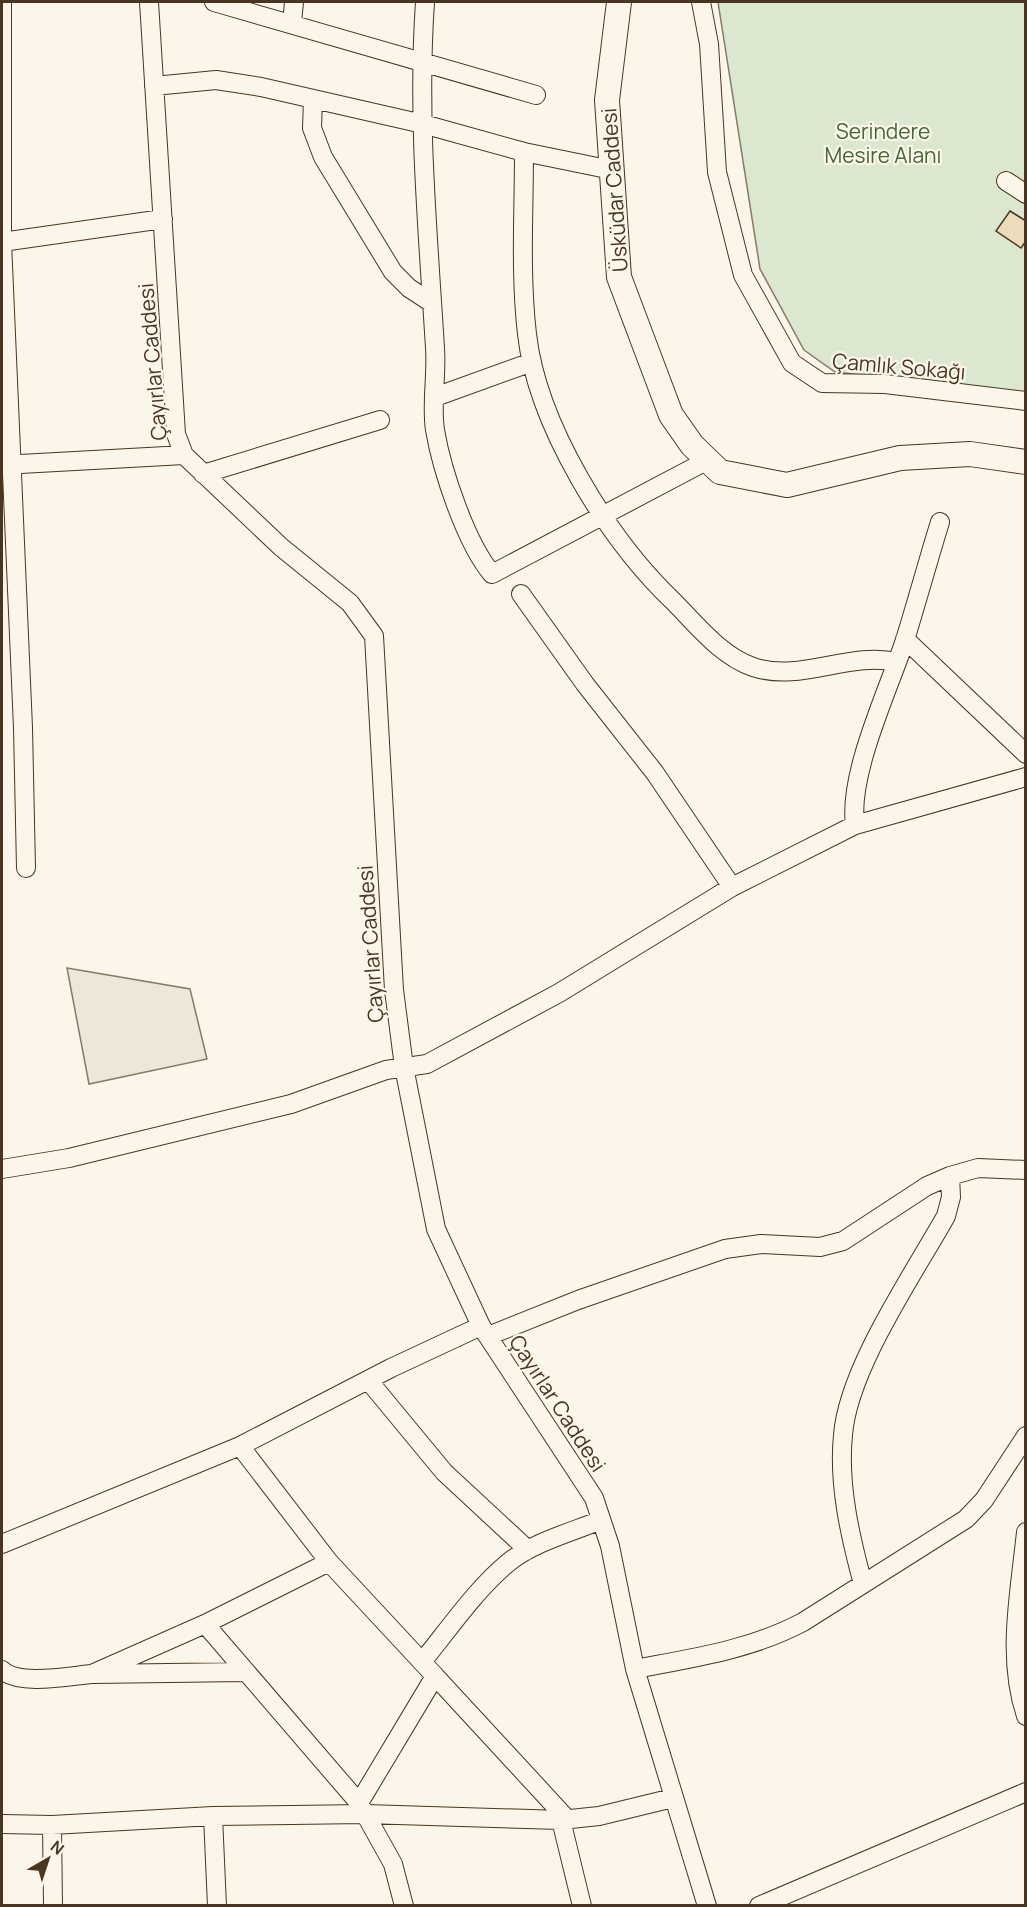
<svg xmlns="http://www.w3.org/2000/svg" width="1027" height="1907" font-family="Manrope,sans-serif">
  <style>
    .green { fill: #dce7d0; stroke: #887966; stroke-width: 1.5 }
    .parking { fill: #ede7d9; stroke: #887966; stroke-width: 1.5 }
    .building { fill: #ecdcbc; stroke: #4a3520; stroke-width: 1.5 }
    .lines { fill: none; stroke-linecap: round; stroke-linejoin: round }
    .minor-casing { stroke: #4a3520; stroke-width: 20 }
    .major-casing { stroke: #4a3520; stroke-width: 26 }
    .minor { stroke: #fbf6e9; stroke-width: 18 }
    .major { stroke: #fbf6e9; stroke-width: 24 }
    .labels { text-anchor: middle; dominant-baseline: central; stroke-width: 4.5; stroke-linejoin: round; paint-order: stroke }
    .park-label { font-size: 21px; fill: #436837; stroke: #fbf6e9 }
    .street-label { font-size: 21px; fill: #4a3520; stroke: #fbf6e9 }
  </style>
  <rect width="100%" height="100%" fill="#fbf6e9"/>
  <path class="green" d="M718 2H1025V394L835 372 804 350 760 269Z"/>
  <path class="parking" d="M67 968 190 989 207 1059 89 1084Z"/>
  <path class="building" d="M1010 211 1026 221V241L1021 248 996 231Z"/>
  <g class="lines">
    <defs>
      <path id="minor" d="M2 2V242L23 728 26 868
        M149 2 176 434 184 455 281 547 350 603 374 636 394 990 404 1067 436 1229 481 1326 594 1498 610 1546 635 1669 707 1906
        M214 2 536 95
        M425 2C417 117 428 233 435 348 437 375 431 404 435 430 442 471 466 543 492 574L708 460
        M701 2 709 44 717 172 743 275 792 363 822 383 885 384 1026 401
        M292 23 294 2
        M154 86 216 80 261 87 423 124 524 152 612 170
        M313 99 312 128 323 157 393 272 409 288 432 303
        M524 152C524 212 520 274 527 334 537 424 608 539 673 601 697 625 721 656 753 667 801 683 849 651 897 662
        M1006 181 1026 194
        M2 242 163 219
        M435 397 532 362
        M2 465 184 455
        M203 474 380 420
        M521 594 585 684 655 773 732 887
        M905 639 1026 754
        M855 825C848 774 888 691 905 640 917 601 928 561 940 522
        M2 1169 69 1158 291 1104 386 1070 427 1064 559 993 732 887 855 825 1026 777
        M488 1336 578 1300 725 1249 761 1244 820 1247 843 1241 927 1186 950 1176 978 1168 1026 1170
        M368 1380 444 1472 528 1550
        M240 1446 329 1562 435 1676
        M1026 1532C1020 1592 1006 1657 1026 1716
        M2 1544 240 1446 391 1368 481 1326
        M863 1584C850 1536 838 1484 843 1435 848 1369 913 1275 946 1216L951 1197 950 1176
        M205 1624 359 1803 393 1864 404 1906
        M422 1662C449 1629 476 1589 509 1562 534 1542 572 1532 601 1520
        M635 1669C693 1658 750 1650 803 1622L966 1519 984 1500 1026 1436
        M2 1670C19 1686 69 1676 92 1674
        M245 1672 92 1674 205 1624 329 1562
        M359 1803 435 1676 567 1819
        M213 1816 217 1906
        M561 1820 582 1906
        M2 1824 52 1825 213 1816 365 1814 561 1820 599 1816 673 1798
        M52 1825 53 1906
        M759 1906 1026 1792"/>
      <path id="major" d="M619 2 607 100 619 277 671 415 692 445 720 472 787 485 900 458 970 454 1026 462"/>
    </defs>
    <use href="#minor" class="minor-casing"/>
    <use href="#major" class="major-casing"/>
    <use href="#minor" class="minor"/>
    <use href="#major" class="major"/>
  </g>
  <g class="labels">
    <g class="park-label">
      <text x="883" y="131">Serindere<tspan x="883" dy="24">Mesire Alanı</tspan></text>
    </g>
    <g class="street-label">
      <text transform="translate(614 190) rotate(-94)">Üsküdar Caddesi</text>
      <text transform="translate(152 362) rotate(-95)">Çayırlar Caddesi</text>
      <text transform="translate(899 366) rotate(5)">Çamlık Sokağı</text>
      <text transform="translate(370 944) rotate(-94)">Çayırlar Caddesi</text>
      <text transform="translate(558 1403) rotate(57)">Çayırlar Caddesi</text>
    </g>
  </g>
  <rect width="1027" height="1907" fill="none" stroke="#4a3520" stroke-width="6"/>
  <g transform="translate(48 1859) rotate(39)" stroke="#fbf6e9" stroke-width="4.5" paint-order="stroke">
  <path d="M0-4.5L10 22L0 15L-10 22Z" fill="#4a3520"/>
  <text y="-9" font-size="16" font-weight="bold" text-anchor="middle" fill="#4a3520">N</text>
  </g>
</svg>
